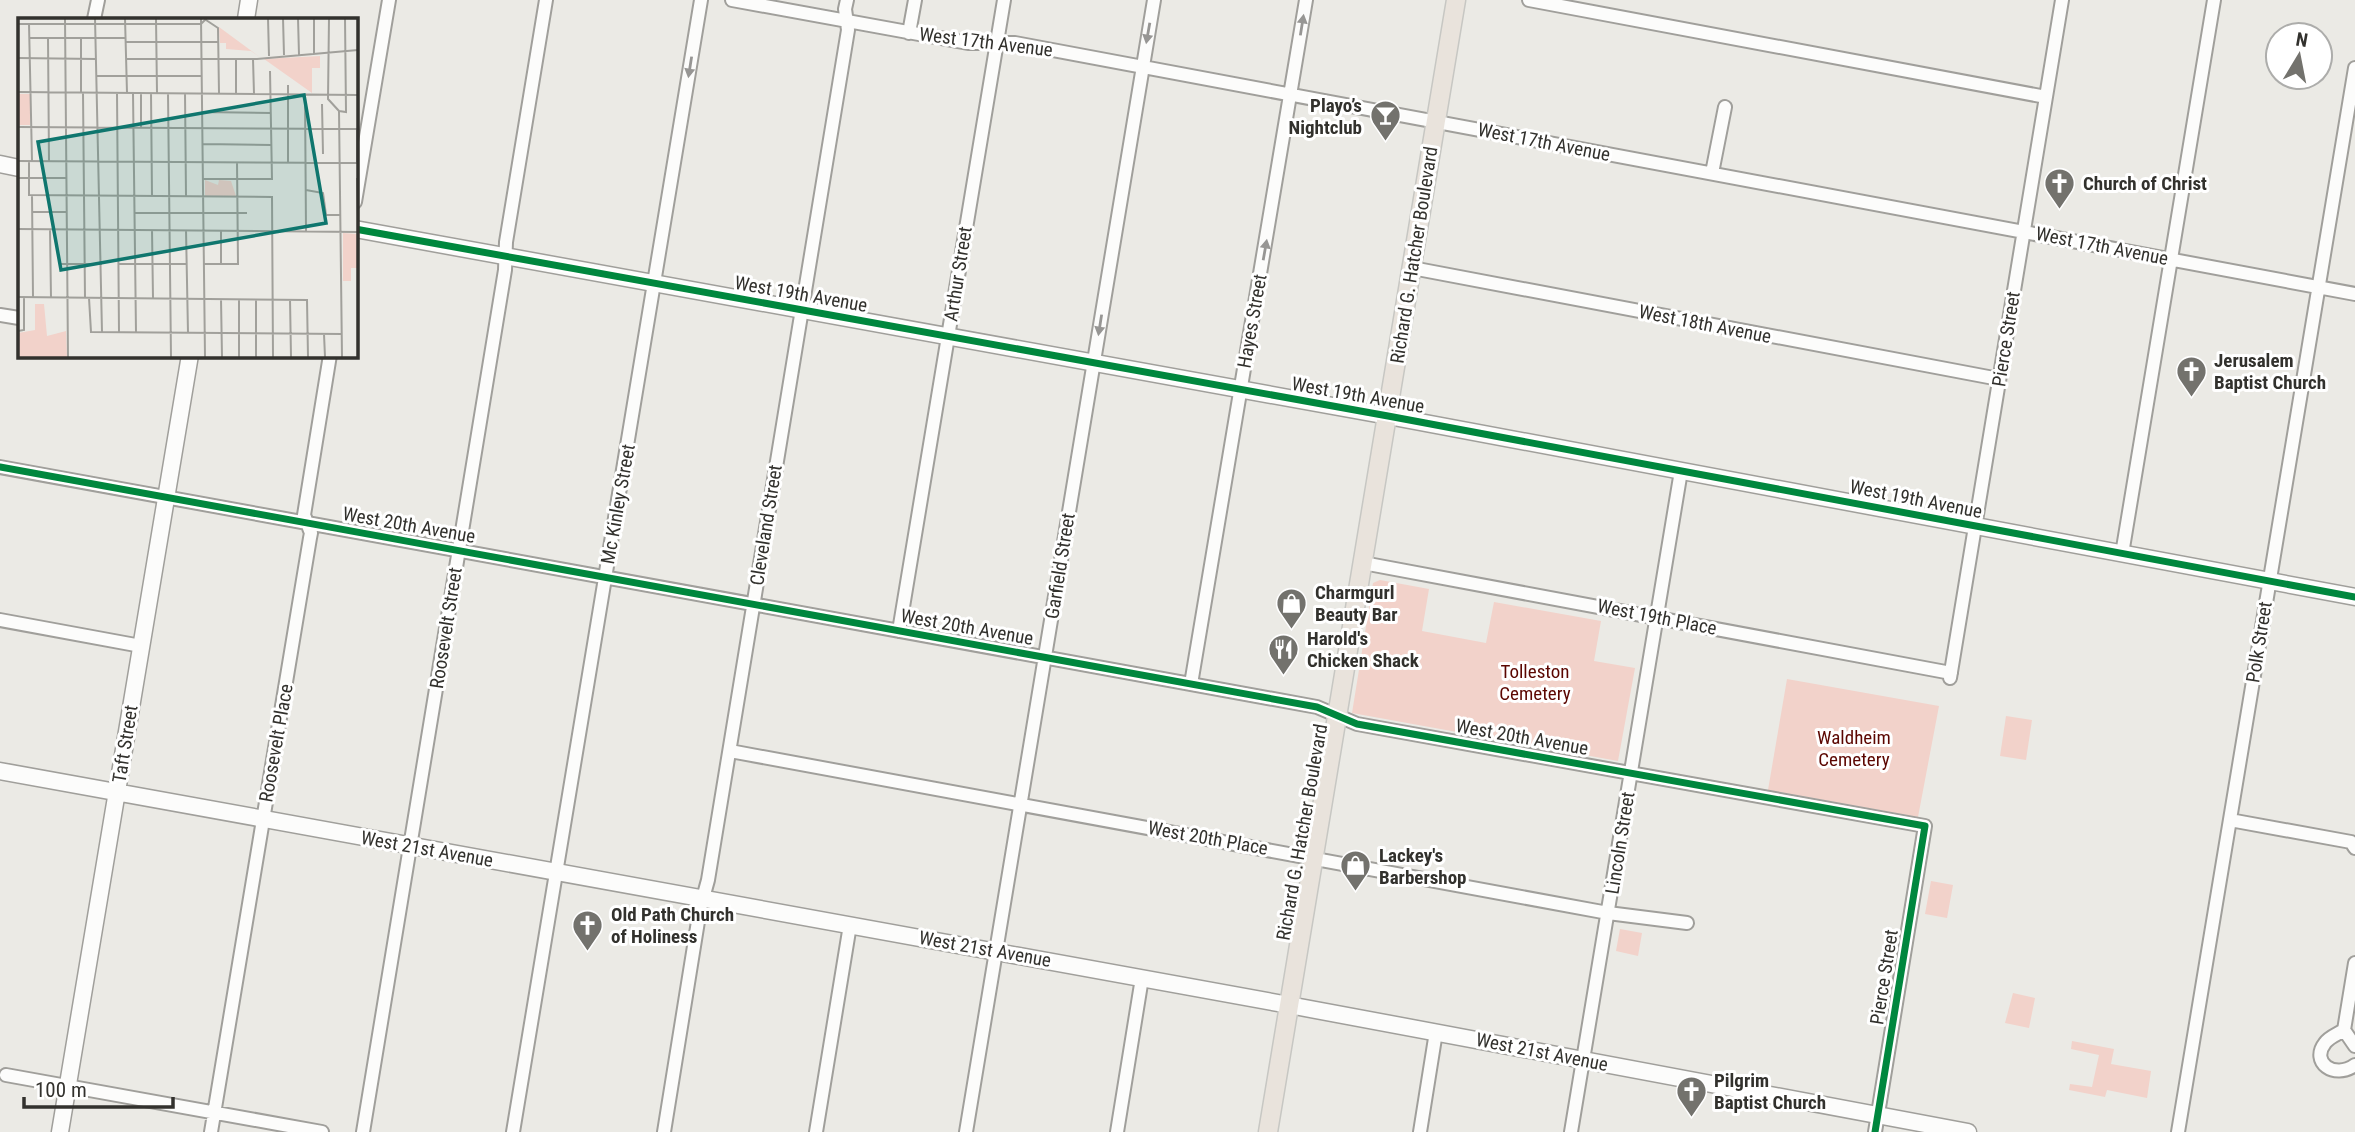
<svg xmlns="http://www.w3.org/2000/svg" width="2355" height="1132" font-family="'Roboto Condensed',sans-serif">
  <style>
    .green { fill: #f2d2ca }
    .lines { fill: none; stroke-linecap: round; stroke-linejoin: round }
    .street-casing { stroke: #a09f9b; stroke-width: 16 }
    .secondary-casing { stroke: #a09f9b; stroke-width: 19 }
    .primary-casing { stroke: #c7c7c3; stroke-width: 21 }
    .street { stroke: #fcfcfb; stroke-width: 12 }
    .secondary { stroke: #fcfcfb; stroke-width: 16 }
    .primary { stroke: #e9e3dc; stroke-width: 18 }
    .cycleway-casing { stroke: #fff; stroke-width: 11 }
    .cycleway { stroke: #00873e; stroke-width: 7 }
    .oneway { fill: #979694 }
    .labels { text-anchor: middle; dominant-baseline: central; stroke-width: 6; stroke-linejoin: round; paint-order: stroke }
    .street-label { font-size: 19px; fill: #32312d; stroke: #fff }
    .poi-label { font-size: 19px; font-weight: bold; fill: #32312d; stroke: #fff; text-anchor: start }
    .park-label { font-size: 19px; fill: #5b0601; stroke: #fff }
    .inset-road { fill: none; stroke: #a1a09b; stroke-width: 2 }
    .view { fill: #0f766e; fill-opacity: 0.15; stroke: #0f766e; stroke-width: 3.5 }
    .inset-edge { fill: none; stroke: #32312d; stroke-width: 3.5 }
  </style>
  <rect width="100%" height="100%" fill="#ebeae5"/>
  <path class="green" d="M1380 580 1429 589 1422 631 1486 643 1494 602 1601 621 1594 661 1635 668 1618 761 1352 713 1373 583Z
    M1787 679 1939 706 1918 817 1768 790Z
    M2006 716 2032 720 2026 760 2000 756Z
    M1931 881 1953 885 1947 918 1925 914Z
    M1620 929 1642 933 1638 956 1616 951Z
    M2013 993 2035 998 2029 1028 2005 1023Z
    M2072 1041 2114 1049 2111 1064 2151 1071 2147 1098 2107 1090 2105 1097 2069 1090 2070 1084 2092 1087 2099 1055 2071 1049Z"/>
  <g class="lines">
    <defs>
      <path id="street" d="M732 0 968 43H1015L2355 294
        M1529 0 2046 97
        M94 19 98 0
        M909 33 915 0
        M1712 173 1725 107
        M355 202 389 0
        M1412 268 1999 379
        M0 315 19 318
        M0 467 1317 707 1357 724 1925 826 1875 1132
        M2122 554 2214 0
        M1363 563 1951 673
        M0 620 141 646
        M899 631 1004 0
        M1950 678 2062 0
        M1191 684 1306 0
        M730 751 1608 913 1687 923
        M2230 820 2351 842 2355 848
        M2355 963 2344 1030 2355 1046
        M2344 1030C2338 1034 2329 1037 2325 1043 2310 1062 2334 1080 2355 1065
        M6 1075 322 1132
        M211 1132 310 538 311 533 304 515 330 355
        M363 1132 505 270 506 242 546 0
        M513 1132 701 0
        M664 1132 700 909 708 880 848 30 845 9 847 0
        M816 1132 850 925
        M966 1132 1154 0
        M1117 1132 1142 978
        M1420 1132 1436 1032
        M1571 1132 1681 471
        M2178 1132 2355 68"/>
      <path id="secondary" d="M246 19 249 0
        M0 164 19 168
        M355 229 1388 416 2355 597
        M0 771 1289 1005 1968 1132
        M60 1132 190 355"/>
      <path id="primary" d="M1268 1132 1456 0"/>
    </defs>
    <use href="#street" class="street-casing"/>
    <use href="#secondary" class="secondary-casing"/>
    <use href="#primary" class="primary-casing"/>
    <use href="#street" class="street"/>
    <use href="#secondary" class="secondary"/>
    <use href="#primary" class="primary"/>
    <defs>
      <path id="cycleway" d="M355 229 1388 416 2355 597
        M0 467 1317 707 1357 724 1925 826 1875 1132"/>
    </defs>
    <use href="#cycleway" class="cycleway-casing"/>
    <use href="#cycleway" class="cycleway"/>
  </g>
  <defs><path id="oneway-solid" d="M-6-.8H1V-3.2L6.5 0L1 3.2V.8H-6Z" transform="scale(1.75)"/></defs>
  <g class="oneway">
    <use href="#oneway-solid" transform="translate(1302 25) rotate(-81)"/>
    <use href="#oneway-solid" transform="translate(1148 33) rotate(100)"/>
    <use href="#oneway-solid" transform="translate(690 67) rotate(99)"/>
    <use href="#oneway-solid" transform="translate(1265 250) rotate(-80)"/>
    <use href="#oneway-solid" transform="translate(1100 325) rotate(99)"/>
  </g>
  <defs>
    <symbol id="bar-pin" viewBox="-11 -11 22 30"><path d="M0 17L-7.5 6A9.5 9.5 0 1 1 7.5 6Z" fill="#73726d" stroke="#fff"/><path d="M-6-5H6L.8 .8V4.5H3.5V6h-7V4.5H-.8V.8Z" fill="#fff"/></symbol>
    <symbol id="church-pin" viewBox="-11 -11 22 30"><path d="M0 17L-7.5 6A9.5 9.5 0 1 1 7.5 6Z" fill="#73726d" stroke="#fff"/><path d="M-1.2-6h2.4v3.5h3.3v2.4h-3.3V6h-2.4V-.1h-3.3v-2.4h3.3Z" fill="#fff"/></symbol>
    <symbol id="shop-pin" viewBox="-11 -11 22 30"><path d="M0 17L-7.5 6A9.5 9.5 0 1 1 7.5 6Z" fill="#73726d" stroke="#fff"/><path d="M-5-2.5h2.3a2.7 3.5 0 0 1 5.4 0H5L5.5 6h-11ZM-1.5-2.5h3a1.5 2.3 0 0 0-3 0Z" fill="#fff"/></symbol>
    <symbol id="restaurant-pin" viewBox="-11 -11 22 30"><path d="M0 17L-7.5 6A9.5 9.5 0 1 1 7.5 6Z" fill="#73726d" stroke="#fff"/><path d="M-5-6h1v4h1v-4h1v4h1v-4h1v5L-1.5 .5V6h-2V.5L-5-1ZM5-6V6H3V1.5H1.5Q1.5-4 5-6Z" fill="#fff"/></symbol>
  </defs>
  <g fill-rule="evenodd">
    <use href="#bar-pin" x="1368" y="98" width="35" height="47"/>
    <use href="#church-pin" x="2042" y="166" width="35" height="47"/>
    <use href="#church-pin" x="2174" y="354" width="35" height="47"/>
    <use href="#shop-pin" x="1274" y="586" width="35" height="47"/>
    <use href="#restaurant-pin" x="1266" y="632" width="35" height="47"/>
    <use href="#shop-pin" x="1338" y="848" width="35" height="47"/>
    <use href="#church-pin" x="570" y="908" width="35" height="47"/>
    <use href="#church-pin" x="1674" y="1074" width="35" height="47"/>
  </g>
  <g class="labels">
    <g class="street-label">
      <text transform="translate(986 42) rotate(7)">West 17th Avenue</text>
      <text transform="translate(1544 142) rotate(11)">West 17th Avenue</text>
      <text transform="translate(2102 246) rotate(11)">West 17th Avenue</text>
      <text transform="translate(1414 255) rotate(-81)">Richard G. Hatcher Boulevard</text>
      <text transform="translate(958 274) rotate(-81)">Arthur Street</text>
      <text transform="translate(801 294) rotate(10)">West 19th Avenue</text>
      <text transform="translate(1252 321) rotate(-80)">Hayes Street</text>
      <text transform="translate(1705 324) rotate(11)">West 18th Avenue</text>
      <text transform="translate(2006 339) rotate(-81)">Pierce Street</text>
      <text transform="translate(1358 395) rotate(10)">West 19th Avenue</text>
      <text transform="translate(1916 499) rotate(11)">West 19th Avenue</text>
      <text transform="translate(618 504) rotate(-80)">Mc Kinley Street</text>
      <text transform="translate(409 525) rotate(10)">West 20th Avenue</text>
      <text transform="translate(766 525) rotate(-81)">Cleveland Street</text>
      <text transform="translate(1060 566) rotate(-81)">Garfield Street</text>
      <text transform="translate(1657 617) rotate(11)">West 19th Place</text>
      <text transform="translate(967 627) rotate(10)">West 20th Avenue</text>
      <text transform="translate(446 628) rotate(-81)">Roosevelt Street</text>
      <text transform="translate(2259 642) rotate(-81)">Polk Street</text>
      <text transform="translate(1522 737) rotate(10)">West 20th Avenue</text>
      <text transform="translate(276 743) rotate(-80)">Roosevelt Place</text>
      <text transform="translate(125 744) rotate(-81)">Taft Street</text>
      <text transform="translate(1302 832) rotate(-80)">Richard G. Hatcher Boulevard</text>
      <text transform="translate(1208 838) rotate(10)">West 20th Place</text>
      <text transform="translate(1620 843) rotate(-81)">Lincoln Street</text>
      <text transform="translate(427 849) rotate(10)">West 21st Avenue</text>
      <text transform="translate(985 949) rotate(10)">West 21st Avenue</text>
      <text transform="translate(1884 977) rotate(-81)">Pierce Street</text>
      <text transform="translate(1542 1052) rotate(11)">West 21st Avenue</text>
    </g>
    <g class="poi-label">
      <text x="1362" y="105" text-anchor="end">Playo’s<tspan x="1362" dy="22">Nightclub</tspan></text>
      <text x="2083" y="183">Church of Christ</text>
      <text x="2214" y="360">Jerusalem<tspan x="2214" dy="22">Baptist Church</tspan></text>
      <text x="1315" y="592">Charmgurl<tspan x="1315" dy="22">Beauty Bar</tspan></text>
      <text x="1307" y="638">Harold's<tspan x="1307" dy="22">Chicken Shack</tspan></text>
      <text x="1379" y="855">Lackey's<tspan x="1379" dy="22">Barbershop</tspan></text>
      <text x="611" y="914">Old Path Church<tspan x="611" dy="22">of Holiness</tspan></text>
      <text x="1714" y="1080">Pilgrim<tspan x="1714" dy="22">Baptist Church</tspan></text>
    </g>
    <g class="park-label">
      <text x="1535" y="671">Tolleston<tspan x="1535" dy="22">Cemetery</tspan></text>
      <text x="1854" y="737">Waldheim<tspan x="1854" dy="22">Cemetery</tspan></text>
    </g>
  </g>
  <g transform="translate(18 18)">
    <rect width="340" height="340" fill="#ebeae5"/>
    <path d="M201 9 243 40 233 33 208 31V25H202ZM302 38V50H294V75L246 41ZM0 76H12V107H0ZM187 162 200 167 201 162 213 163 218 178H187ZM325 215 339 216V250H333V263H325ZM17 286H26L29 318 48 313 49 339H0V315L17 312Z" fill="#f2d2ca"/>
    <path class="inset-road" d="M47 0 50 339M77 0 84 314M107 0 109 75M138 0 139 75M183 0 187 339M250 0 251 38M265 0 266 37M280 0 281 37M296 0V37M311 0 310 81 321 93M188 2 200 10 201 75M0 6H183L189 0M11 6 14 143M11 20H108M30 20 31 143M63 20V75M108 24H201M0 40 78 41M109 41H239L340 32M218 41V75M235 41 236 76M252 53 254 162M78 58H184M270 67V145M0 74 340 77M65 75 67 280M99 75 101 314M115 75 118 314M123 75V110M133 75 134 178M150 75 153 339M167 75 168 178M287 76 288 213M304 86 305 136M321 93 324 339M321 93 328 94 327 0M184 94 253 95M0 109 340 111M339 111V145M185 126 253 127M0 143 340 145M11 143V177L254 179 255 339M0 160H48M339 160 340 198M185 161H254M288 172 305 175 308 197H322M14 177 15 279M15 194H49M117 195H229M0 211 340 214M32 211 33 280M134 212 135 280M168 212 170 315M203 212V247M42 246H84M101 246H169M186 246H220L219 144M0 279 289 282 290 339M71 280 73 314 324 316M203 281 204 339M221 281V339M238 281V339M272 281 273 339M0 313 6 312V279M306 316 307 339"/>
    <path class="view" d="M286 77 308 205 43 252 20 124Z"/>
    <rect width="340" height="340" class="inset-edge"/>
  </g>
  <g transform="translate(2299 56) rotate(10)"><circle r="33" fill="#ffffff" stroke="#adadab" stroke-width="2"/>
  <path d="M0-5L12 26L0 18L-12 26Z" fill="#73726d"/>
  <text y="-10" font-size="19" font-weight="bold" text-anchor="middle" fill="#32312d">N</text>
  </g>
  <path d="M24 1097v10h149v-10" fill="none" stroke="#32312d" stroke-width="3.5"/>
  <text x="35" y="1097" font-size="21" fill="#32312d" stroke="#ffffff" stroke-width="5" paint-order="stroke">100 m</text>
</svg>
